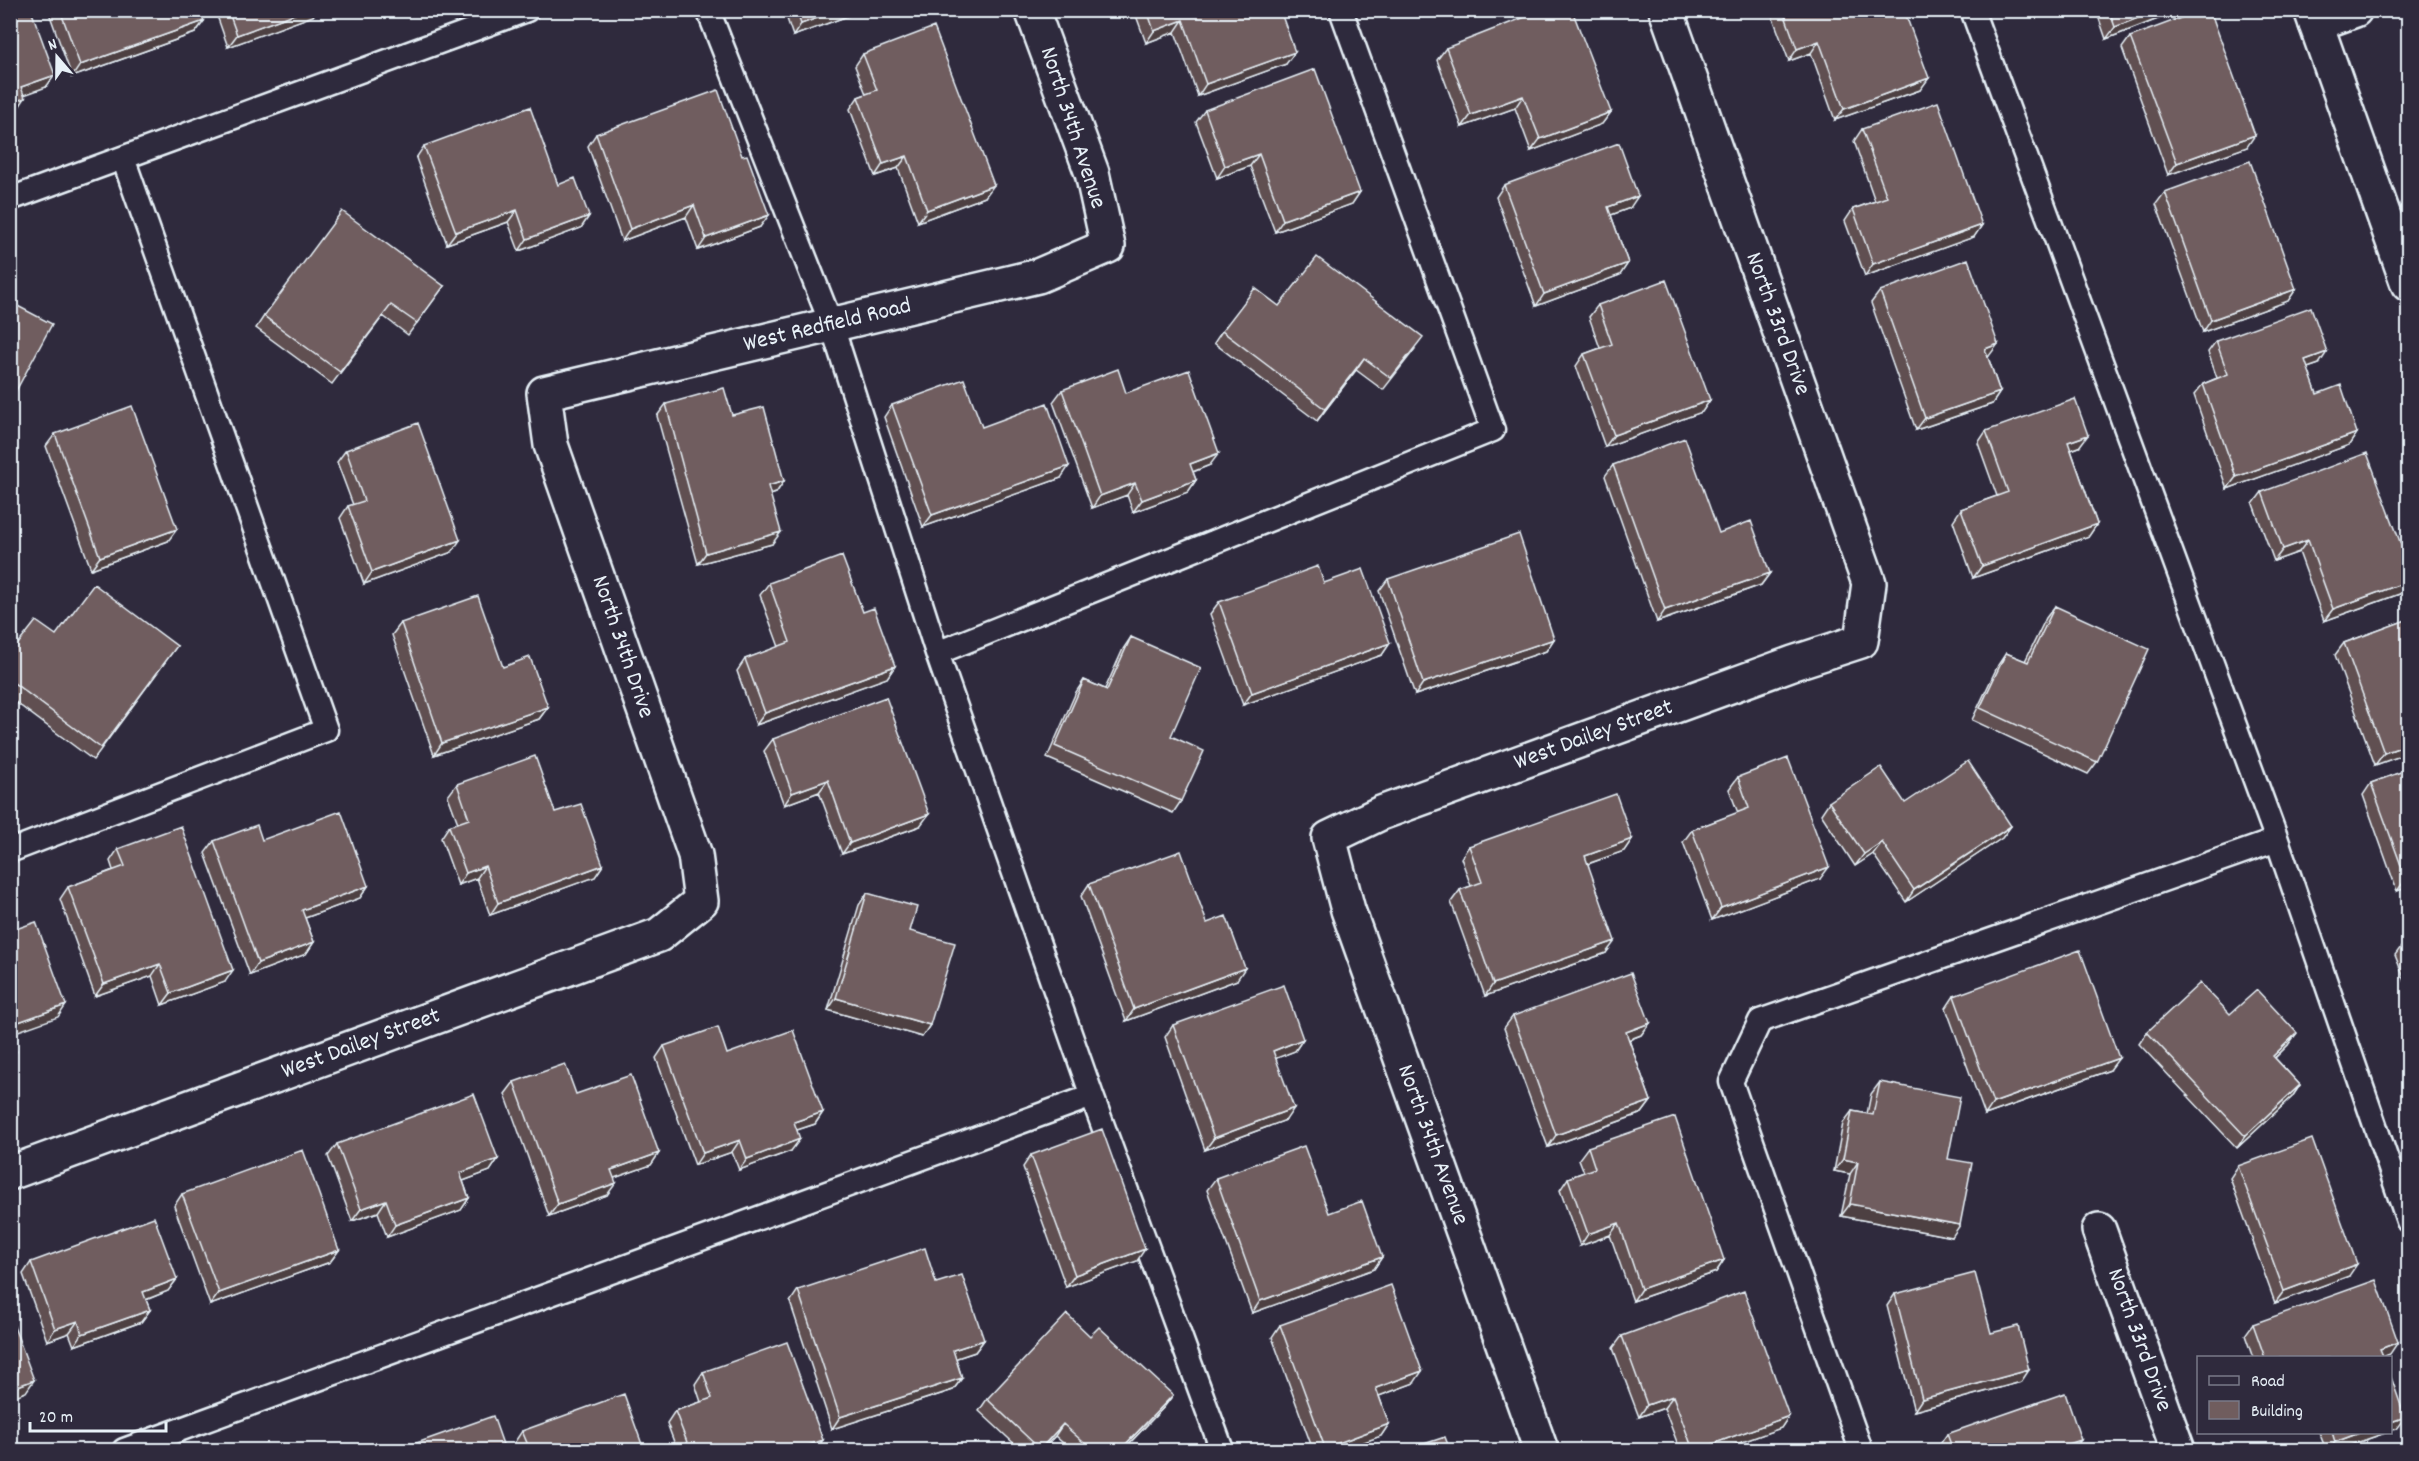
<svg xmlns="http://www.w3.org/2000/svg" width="2419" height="1461" font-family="Dekko,sans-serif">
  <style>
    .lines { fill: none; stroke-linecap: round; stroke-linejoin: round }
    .lane-casing { stroke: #e8f1f8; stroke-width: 27 }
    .street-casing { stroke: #e8f1f8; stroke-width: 38 }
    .lane { stroke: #2f2a3d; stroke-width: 22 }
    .street { stroke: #2f2a3d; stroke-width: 33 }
    .wall { fill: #605051; stroke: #e8f1f8; stroke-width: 1.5 }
    .shaded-wall { fill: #4e4142; stroke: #e8f1f8; stroke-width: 1.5 }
    .building { fill: #705d5e; stroke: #e8f1f8; stroke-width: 1.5 }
    .labels { text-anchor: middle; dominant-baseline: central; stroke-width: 5; stroke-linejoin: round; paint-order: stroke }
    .street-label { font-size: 24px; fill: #e8f1f8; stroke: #2f2a3d }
  </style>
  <rect width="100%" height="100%" fill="#2f2a3d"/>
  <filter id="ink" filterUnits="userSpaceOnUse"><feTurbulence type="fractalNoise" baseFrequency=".0167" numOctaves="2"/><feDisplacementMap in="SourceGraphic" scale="12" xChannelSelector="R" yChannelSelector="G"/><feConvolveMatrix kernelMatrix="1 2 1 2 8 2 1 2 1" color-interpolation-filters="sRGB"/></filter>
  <g filter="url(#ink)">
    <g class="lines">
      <defs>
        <path id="lane" d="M708 10 832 326 937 653 1092 1096 1222 1450
          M1972 10 2277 840 2408 1221
          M10 199 527 10
          M937 653 1493 430 1341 10
          M10 851 326 730 123 158
          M124 1450 1092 1096
          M1861 1450 1731 1082 1760 1021 2277 840"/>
        <g id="street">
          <path d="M2311 10 2408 284"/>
          <path d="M2316 24 2355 10"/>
          <path id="s1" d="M10 1173 659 935 701 901 695 855 551 445 544 393 1038 276 1108 246 1092 173 1032 10"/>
          <path id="s2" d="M2099 1230 2178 1450"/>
          <path id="s3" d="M1541 1450 1348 910 1329 838 1381 813 1793 663 1861 641 1869 583 1666 10"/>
        </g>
      </defs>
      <use href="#lane" class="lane-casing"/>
      <use href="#street" class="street-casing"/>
      <use href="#lane" class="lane"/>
      <use href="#street" class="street"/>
    </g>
    <path class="wall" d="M48 10H200L204 21 195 33 72 77Z
      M215 10H317L313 16 228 47Z
      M784 10H864L793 36Z
      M1134 10H1280L1286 64 1198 96 1175 32 1146 43Z
      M1770 10H1904L1920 90 1835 120 1811 53 1789 61Z
      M2096 10H2181L2106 39Z
      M2130 37 2247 147 2168 175 2122 48Z
      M1446 48 1611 112 1602 124 1531 151 1515 108 1462 127 1437 60Z
      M863 54 985 197 918 222 898 168 875 176 850 109 858 97 866 94 855 66Z
      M1205 110 1360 192 1352 204 1275 232 1250 166 1217 178 1196 122Z
      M1862 129 1982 225 1974 237 1865 276 1845 221 1853 209 1875 201 1854 141Z
      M596 134 742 156 760 227 698 250 686 217 622 241 588 146Z
      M424 146 558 185 589 216 581 228 519 251 508 222 447 244 416 158Z
      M1504 185 1630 208 1611 215 1628 263 1620 275 1536 306 1496 197Z
      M2165 192 2296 289 2288 301 2203 332 2156 204Z
      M444 286 408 335 383 316 332 384 256 328 264 316Z
      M1880 291 1989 356 1988 357 2000 392 1992 404 1916 430 1871 303Z
      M1598 305 1710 400 1702 412 1605 447 1576 366 1584 354 1600 348 1589 317Z
      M1279 306 1415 349 1383 390 1356 370 1317 421 1214 343 1222 331Z
      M2216 341 2319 364 2307 368 2317 394 2357 433 2349 445 2227 489 2194 395 2203 384 2217 378 2208 352Z
      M1062 390 1126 393 1210 465 1193 472 1196 480 1188 492 1133 512 1127 495 1092 508 1053 402Z
      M666 404 732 415 784 481 776 493 770 495 772 544 698 564 657 416Z
      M892 405 982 427 1061 478 923 527 884 417Z
      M1986 431 2079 447 2071 450 2097 524 2089 536 1973 578 1953 521 1961 509 1997 496 1978 443Z
      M55 434 168 541 91 569 46 446Z
      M346 450 452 552 364 584 340 518 348 506 353 505 337 462Z
      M1613 465 1719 533 1770 573 1761 585 1657 622 1605 476Z
      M2262 492 2409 566V587L2405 592 2324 621 2299 552 2274 561 2253 504Z
      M1388 579 1554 639 1546 651 1415 695 1379 591Z
      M769 583 863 612 895 666 887 678 756 725 737 671 745 659 779 647 760 595Z
      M1324 583 1390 643 1382 655 1243 705 1210 614 1219 602Z
      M2055 606 2097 762 2088 774 1972 720 1998 665 2006 653 2025 661 2046 618Z
      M2409 619V753L2375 765 2335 655 2344 643Z
      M401 623 548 707 539 719 434 755 392 635Z
      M56 635 177 646 93 760 10 698V654Z
      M1131 637 1171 736 1181 801 1173 813 1047 758 1076 692 1084 680 1105 689 1123 649Z
      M773 739 920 826 842 854 819 792 784 805 764 751Z
      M2409 769V887L2397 891 2363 795 2371 783Z
      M1738 777 1820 879 1712 920 1683 842 1692 830 1738 813 1729 789Z
      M457 784 555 812 603 865 595 877 490 915 477 878 458 885 441 838 449 826 458 823 448 796Z
      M1829 802 2011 826 2002 838 1906 902 1873 854 1855 866 1821 814Z
      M1632 839 1624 851 1588 864 1606 953 1485 996 1451 902 1460 890 1471 886 1461 858 1469 846Z
      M262 840 368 886 360 898 305 918 314 942 306 954 250 975 205 853 214 841Z
      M118 849 225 982 162 1005 152 976 95 996 60 899 68 887 113 870 110 861Z
      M1089 884 1207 923 1237 980 1126 1021 1081 896Z
      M867 893 910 931 930 1025 922 1037 828 1010 859 905Z
      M2409 942V991L2395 955 2404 943Z
      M1954 996 2110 1070 1985 1115 1946 1008Z
      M2230 1014 2288 1045 2275 1058 2300 1085 2292 1097 2237 1148 2139 1044 2147 1032Z
      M1513 1016 1650 1023 1641 1035 1629 1040 1651 1101 1642 1113 1548 1147 1504 1028Z
      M1173 1025 1303 1039 1295 1051 1276 1058 1286 1120 1205 1150 1165 1037Z
      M664 1046 727 1054 823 1112 815 1124 796 1130 791 1151 739 1170 732 1152 695 1165 656 1058Z
      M514 1082 576 1094 659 1153 651 1165 614 1178 607 1195 549 1216 505 1094Z
      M1880 1082 1948 1159 1952 1237 1841 1216 1850 1174 1834 1171 1843 1123 1852 1111 1867 1114 1871 1094Z
      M337 1144 498 1159 490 1171 463 1181 469 1198 461 1210 387 1237 378 1212 352 1221 328 1156Z
      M1588 1147 1724 1260 1716 1272 1633 1301 1610 1235 1580 1246 1560 1190 1568 1178 1584 1172 1579 1159Z
      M1031 1155 1137 1261 1066 1287 1023 1167Z
      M2238 1166 2349 1276 2275 1303 2230 1178Z
      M1216 1178 1329 1213 1382 1257 1374 1269 1252 1313 1207 1190Z
      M182 1194 339 1250 330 1262 210 1305 174 1206Z
      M31 1262 177 1279 168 1291 146 1300 150 1310 141 1322 74 1346 69 1333 47 1341 23 1274Z
      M936 1283 984 1340 975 1352 956 1358 962 1378 953 1390 832 1429 790 1302 798 1290Z
      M1895 1294 1991 1333 2021 1382 1914 1411 1887 1306Z
      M2253 1324 2390 1354 2383 1356 2384 1358H2253L2245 1335Z
      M1280 1325 1414 1383 1379 1396 1389 1424 1381 1436 1342 1450H1313L1272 1337Z
      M1090 1336 1173 1395 1164 1407 1123 1450H1071L1055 1436 1041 1450H1021L979 1411 987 1399Z
      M1622 1336 1789 1416 1781 1428 1720 1450H1680L1664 1408 1639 1417 1613 1348Z
      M703 1372 816 1450H677L667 1423 675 1411 701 1402 695 1384Z
      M522 1431 644 1450H517L514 1443Z
      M2319 1432H2388L2336 1450H2326Z
      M1947 1434 2074 1450H1936Z"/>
    <path class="shaded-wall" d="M305 10H317L313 16 228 47 237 35Z
      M839 10H864L793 36 801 24Z
      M2158 10H2181L2106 39 2115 27Z
      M1183 20 1175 32 1146 43 1154 31Z
      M204 21 195 33 72 77 80 65Z
      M1819 41 1811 53 1789 61 1797 49Z
      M1295 52 1286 64 1198 96 1206 84Z
      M55 75 46 87 13 99 21 87Z
      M1929 78 1920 90 1835 120 1844 109Z
      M1523 96 1515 108 1462 127 1471 115Z
      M25 98 17 110 10 112V103Z
      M1611 112 1602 124 1531 151 1540 139Z
      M2255 135 2247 147 2168 175 2177 163Z
      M1259 154 1250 166 1217 178 1225 166Z
      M907 156 898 168 875 176 883 164Z
      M994 185 985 197 918 222 927 210Z
      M1360 192 1352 204 1275 232 1283 220Z
      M1638 196 1630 208 1600 219 1608 207Z
      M694 205 686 217 622 241 630 229Z
      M517 210 508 222 447 244 456 232Z
      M769 215 760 227 698 250 706 238Z
      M589 216 581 228 519 251 527 239Z
      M1982 225 1974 237 1865 276 1873 264Z
      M1628 263 1620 275 1536 306 1544 294Z
      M2296 289 2288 301 2203 332 2211 320Z
      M1998 344 1989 356 1976 361 1985 349Z
      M2327 352 2319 364 2296 372 2305 360Z
      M1364 358 1356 370 1317 421 1325 409Z
      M2000 392 1992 404 1916 430 1925 418Z
      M1710 400 1702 412 1605 447 1614 435Z
      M2357 433 2349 445 2227 489 2236 477Z
      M2088 435 2079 447 2060 454 2068 442Z
      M1219 453 1210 465 1182 476 1190 464Z
      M1069 466 1061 478 923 527 932 515Z
      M1196 480 1188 492 1133 512 1142 500Z
      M784 481 776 493 759 498 768 486Z
      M1135 483 1127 495 1092 508 1100 496Z
      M2097 524 2089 536 1973 578 1982 566Z
      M177 529 168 541 91 569 100 557Z
      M781 532 772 544 698 564 706 553Z
      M460 540 452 552 364 584 372 572Z
      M2308 540 2299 552 2274 561 2283 549Z
      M1770 573 1761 585 1657 622 1665 610Z
      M2409 581V587L2405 592 2324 621 2333 609Z
      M1554 639 1546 651 1415 695 1423 683Z
      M1390 643 1382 655 1243 705 1252 693Z
      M895 666 887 678 756 725 765 713Z
      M548 707 539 719 434 755 442 743Z
      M2409 744V753L2375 765 2384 753Z
      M828 780 819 792 784 805 792 793Z
      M929 814 920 826 842 854 850 843Z
      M2011 826 2002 838 1906 902 1914 890Z
      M1632 839 1624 851 1576 868 1585 856Z
      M1882 842 1873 854 1855 866 1864 854Z
      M603 865 595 877 490 915 498 903Z
      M485 866 477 878 458 885 466 873Z
      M1829 867 1820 879 1712 920 1721 908Z
      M2409 878V887L2397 891 2406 879Z
      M368 886 360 898 294 922 302 910Z
      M1615 941 1606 953 1485 996 1493 984Z
      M314 942 306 954 250 975 258 963Z
      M160 964 152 976 95 996 104 984Z
      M1245 968 1237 980 1126 1021 1134 1009Z
      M233 970 225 982 162 1005 171 993Z
      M836 998 930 1025 922 1037 828 1010Z
      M66 1005 58 1017 10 1034V1025Z
      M1650 1023 1641 1035 1617 1044 1626 1032Z
      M2297 1033 2288 1045 2264 1068 2273 1056Z
      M1303 1039 1295 1051 1264 1063 1273 1051Z
      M16 1052 10 1060V1054Z
      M2119 1058 2110 1070 1985 1115 1993 1103Z
      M2300 1085 2292 1097 2237 1148 2245 1136Z
      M1651 1101 1642 1113 1548 1147 1556 1135Z
      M1294 1108 1286 1120 1205 1150 1214 1138Z
      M823 1112 815 1124 785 1134 794 1122Z
      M800 1139 791 1151 739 1170 747 1159Z
      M740 1140 732 1152 695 1165 703 1153Z
      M659 1153 651 1165 603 1182 611 1170Z
      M498 1159 490 1171 452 1185 460 1173Z
      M1843 1159 1858 1162 1850 1174 1834 1171Z
      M616 1183 607 1195 549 1216 558 1204Z
      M469 1198 461 1210 387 1237 395 1225Z
      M386 1200 378 1212 352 1221 361 1209Z
      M1850 1204 1960 1225 1952 1237 1841 1216Z
      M1619 1223 1610 1235 1580 1246 1588 1234Z
      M1145 1249 1137 1261 1066 1287 1075 1275Z
      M339 1250 330 1262 210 1305 219 1293Z
      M1382 1257 1374 1269 1252 1313 1260 1301Z
      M1724 1260 1716 1272 1633 1301 1641 1289Z
      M2357 1264 2349 1276 2275 1303 2284 1291Z
      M177 1279 168 1291 135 1304 143 1292Z
      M150 1310 141 1322 74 1346 82 1334Z
      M78 1321 69 1333 47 1341 55 1329Z
      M984 1340 975 1352 945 1362 953 1350Z
      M2398 1342 2390 1354 2380 1358V1349Z
      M2029 1370 2021 1382 1914 1411 1922 1399Z
      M1422 1371 1414 1383 1368 1400 1376 1388Z
      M962 1378 953 1390 832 1429 840 1417Z
      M34 1380 26 1392 10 1398V1389Z
      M1173 1395 1164 1407 1123 1450H1120Z
      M1673 1396 1664 1408 1639 1417 1647 1405Z
      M1789 1416 1781 1428 1720 1450H1696Z
      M2405 1417 2396 1429 2391 1431V1422Z
      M1063 1424 1055 1436 1041 1450H1039Z
      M1389 1424 1381 1436 1342 1450H1323L1325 1448Z
      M2362 1432H2388L2336 1450H2329L2335 1442Z
      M823 1440 816 1450H795Z
      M2081 1440 2074 1450H2050Z"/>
    <path class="building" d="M10 10H31L55 75 21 87 25 98 10 103Z
      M60 10H200L204 21 80 65Z
      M228 10H305L237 35Z
      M796 10H839L801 24Z
      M1147 10H1280L1295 52 1206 84 1183 20 1154 31Z
      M1543 10H1572L1611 112 1540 139 1523 96 1471 115 1446 48Z
      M1783 10H1904L1929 78 1844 109 1819 41 1797 49Z
      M2109 10H2158L2115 27Z
      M2202 10H2210L2255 135 2177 163 2130 37Z
      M934 27 994 185 927 210 907 156 883 164 858 97 877 90 863 54Z
      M1315 69 1360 192 1283 220 1259 154 1225 166 1205 110Z
      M718 90 742 156 747 155 769 215 706 238 694 205 630 229 596 134Z
      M1938 102 1982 225 1873 264 1853 209 1887 197 1862 129Z
      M530 107 558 185 575 178 589 216 527 239 517 210 456 232 424 146Z
      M1619 143 1638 196 1608 207 1628 263 1544 294 1504 185Z
      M2250 161 2296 289 2211 320 2165 192Z
      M342 211 444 286 417 323 391 305 340 372 264 316Z
      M1317 257 1423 337 1391 378 1364 358 1325 409 1222 331 1255 288 1279 306Z
      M1968 259 1998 344 1985 349 2000 392 1925 418 1880 291Z
      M1666 280 1710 400 1614 435 1584 354 1612 344 1598 305Z
      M10 302 52 324 10 402Z
      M2311 307 2327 352 2305 360 2317 394 2341 385 2357 433 2236 477 2203 384 2228 374 2216 341Z
      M1118 369 1126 393 1189 370 1219 453 1190 464 1196 480 1142 500 1135 483 1100 496 1062 390Z
      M964 379 982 427 1047 403 1069 466 932 515 892 405Z
      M724 388 732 415 764 407 784 481 768 486 781 532 706 553 666 404Z
      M2075 399 2088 435 2068 442 2097 524 1982 566 1961 509 2008 492 1986 431Z
      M132 406 177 529 100 557 55 434Z
      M418 423 460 540 372 572 348 506 364 501 346 450Z
      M1685 438 1719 533 1751 521 1770 573 1665 610 1613 465Z
      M2367 453 2409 566V581L2333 609 2308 540 2283 549 2262 492Z
      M1519 534 1554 639 1423 683 1388 579Z
      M842 556 863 612 874 608 895 666 765 713 745 659 790 642 769 583Z
      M1318 566 1324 583 1363 569 1390 643 1252 693 1219 602Z
      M94 584 177 646 101 748 10 680V654L36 621 56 635Z
      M478 596 503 667 530 657 548 707 442 743 401 623Z
      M2055 606 2149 649 2097 762 1980 708 2006 653 2028 662Z
      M2409 619V744L2384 753 2344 643Z
      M1131 637 1201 668 1171 736 1204 751 1181 801 1055 746 1084 680 1107 690Z
      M886 697 929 814 850 843 828 780 792 793 773 739Z
      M535 756 555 812 581 804 603 865 498 903 485 866 466 873 449 826 469 819 457 784Z
      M1788 758 1829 867 1721 908 1692 830 1749 808 1738 777Z
      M1968 761 2011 826 1914 890 1882 842 1864 854 1829 802 1881 767 1905 803Z
      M2409 769V878L2406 879 2371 783Z
      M1616 794 1632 839 1585 856 1615 941 1493 984 1460 890 1482 882 1469 846Z
      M341 811 368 886 302 910 314 942 258 963 214 841 257 825 262 840Z
      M181 826 233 970 171 993 160 964 104 984 68 887 125 866 118 849Z
      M1181 851 1207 923 1226 916 1245 968 1134 1009 1089 884Z
      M867 893 917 907 910 931 955 943 930 1025 836 998Z
      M36 922 66 1005 10 1025V931Z
      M2409 942V956L2404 943Z
      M2080 950 2119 1058 1993 1103 1954 996Z
      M1631 973 1650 1023 1626 1032 1651 1101 1556 1135 1513 1016Z
      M2200 983 2230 1014 2257 990 2297 1033 2273 1056 2300 1085 2245 1136 2147 1032Z
      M1284 985 1303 1039 1273 1051 1294 1108 1214 1138 1173 1025Z
      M718 1027 727 1054 793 1030 823 1112 794 1122 800 1139 747 1159 740 1140 703 1153 664 1046Z
      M10 1036 16 1052 10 1054Z
      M565 1064 576 1094 631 1075 659 1153 611 1170 616 1183 558 1204 514 1082Z
      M1880 1082 1960 1097 1948 1159 1972 1163 1960 1225 1850 1204 1858 1162 1843 1159 1852 1111 1873 1115Z
      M474 1094 498 1159 460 1173 469 1198 395 1225 386 1200 361 1209 337 1144Z
      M1675 1117 1724 1260 1641 1289 1619 1223 1588 1234 1568 1178 1595 1168 1588 1147Z
      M1102 1129 1145 1249 1075 1275 1031 1155Z
      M2312 1139 2357 1264 2284 1291 2238 1166Z
      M1304 1146 1329 1213 1362 1201 1382 1257 1260 1301 1216 1178Z
      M303 1150 339 1250 219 1293 182 1194Z
      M154 1217 177 1279 143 1292 150 1310 82 1334 78 1321 55 1329 31 1262Z
      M925 1248 936 1283 962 1275 984 1340 953 1350 962 1378 840 1417 798 1290Z
      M1975 1273 1991 1333 2018 1326 2029 1370 1922 1399 1895 1294Z
      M2376 1280 2398 1342 2380 1349 2384 1358H2265L2253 1324Z
      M1391 1285 1422 1371 1376 1388 1389 1424 1325 1448 1280 1325Z
      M1744 1291 1789 1416 1696 1450H1693L1673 1396 1647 1405 1622 1336Z
      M1067 1314 1090 1336 1099 1327 1173 1395 1120 1450H1092L1063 1424 1040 1449 987 1399Z
      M10 1316 34 1380 10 1389Z
      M787 1342 823 1440 795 1450H690L675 1411 712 1398 703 1372Z
      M2391 1377 2405 1417 2391 1422Z
      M2065 1393 2081 1440 2050 1450H1953L1947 1434Z
      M624 1394 644 1450H530L522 1431Z
      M493 1416 505 1450H397Z
      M2332 1432H2362L2335 1442Z
      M1445 1437 1450 1450H1406Z"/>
  </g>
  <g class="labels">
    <g class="street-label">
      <text transform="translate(1072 128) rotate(72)">North 34th Avenue</text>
      <text transform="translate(1777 324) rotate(70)">North 33rd Drive</text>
      <text stroke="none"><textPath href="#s1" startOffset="1570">West Redfield Road</textPath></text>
      <text transform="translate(622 647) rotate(71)">North 34th Drive</text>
      <text stroke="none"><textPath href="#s3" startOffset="932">West Dailey Street</textPath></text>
      <text stroke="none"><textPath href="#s1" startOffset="374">West Dailey Street</textPath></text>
      <text transform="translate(1432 1145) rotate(70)">North 34th Avenue</text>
      <text stroke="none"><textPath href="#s2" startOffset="117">North 33rd Drive</textPath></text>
    </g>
  </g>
  <rect width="2419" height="1461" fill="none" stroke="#2f2a3d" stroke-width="36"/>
  <rect x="18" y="18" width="2383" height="1425" fill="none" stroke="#e8f1f8" stroke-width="2" filter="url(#ink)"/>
  <rect x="2197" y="1356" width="195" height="78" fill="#2f2a3d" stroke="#797a88" stroke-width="1.5"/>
  <rect x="2209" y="1376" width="30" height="9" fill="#2f2a3d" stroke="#797a88" stroke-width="1.5"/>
  <text x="2251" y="1386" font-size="18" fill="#e8f1f8">Road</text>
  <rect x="2209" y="1401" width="30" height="18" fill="#705d5e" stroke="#797a88" stroke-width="1.5"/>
  <text x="2251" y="1416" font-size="18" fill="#e8f1f8">Building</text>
  <g transform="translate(57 57) rotate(340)" stroke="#2f2a3d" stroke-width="4.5" paint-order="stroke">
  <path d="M0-4.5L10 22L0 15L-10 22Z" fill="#e8f1f8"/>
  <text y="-9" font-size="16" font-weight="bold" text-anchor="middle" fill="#e8f1f8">N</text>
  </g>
  <path d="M30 1422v9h136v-9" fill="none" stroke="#e8f1f8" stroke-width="3"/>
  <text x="39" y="1422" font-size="18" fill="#e8f1f8" stroke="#2f2a3d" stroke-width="4.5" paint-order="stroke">20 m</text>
</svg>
